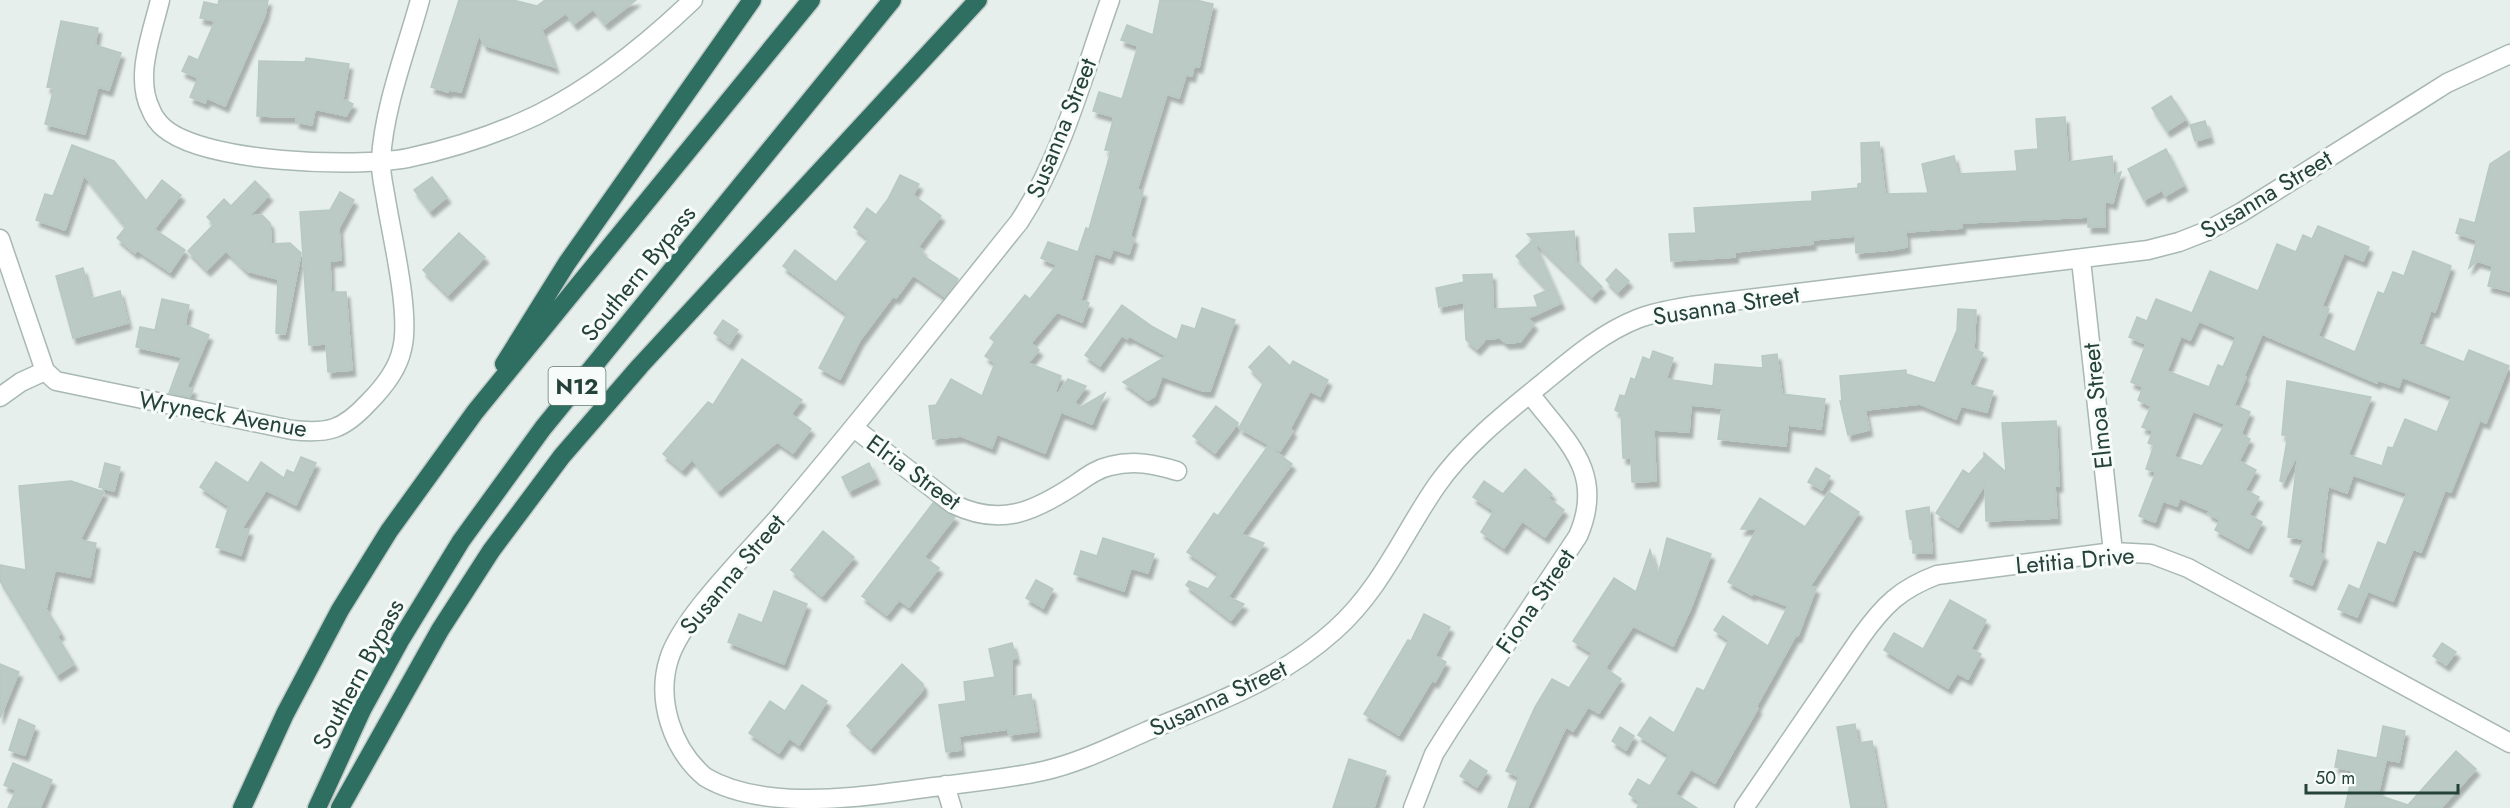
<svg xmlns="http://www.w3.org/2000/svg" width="2510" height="808" font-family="Jost,sans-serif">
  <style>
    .building { fill: #bbcac4; stroke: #b8c9c2; stroke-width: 1.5; fill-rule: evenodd; filter: url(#shadow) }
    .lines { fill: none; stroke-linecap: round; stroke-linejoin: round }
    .minor-casing { stroke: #a8b8b2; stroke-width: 21 }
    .motorway-casing { stroke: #c2cac8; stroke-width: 21 }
    .minor { stroke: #fff; stroke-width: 18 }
    .motorway { stroke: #2f6f62; stroke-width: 18 }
    .labels { text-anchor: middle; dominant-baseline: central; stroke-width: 6; stroke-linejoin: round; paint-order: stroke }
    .shield { fill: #f7fbf9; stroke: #637a73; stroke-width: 1.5 }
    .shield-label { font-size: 22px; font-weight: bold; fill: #24423a }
    .street-label { font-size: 24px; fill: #24423a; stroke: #f7fbf9 }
  </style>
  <defs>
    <filter id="shadow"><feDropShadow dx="3.5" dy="6" stdDeviation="1.5" flood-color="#0004"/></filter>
  </defs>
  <rect width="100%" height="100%" fill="#e6efeb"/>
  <path class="building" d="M219 0H268L265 15 225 106 207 98 205 103 190 97 198 78 182 71 189 56 198 60 215 21 200 18 204 2 218 5Z
    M459 0H513L537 6 545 0H636L605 24 593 9 574 24 566 13 542 30 555 67 484 45 479 34 461 92 449 90 448 92 431 87Z
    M1160 0H1196L1213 4 1199 67 1194 66 1192 76 1186 75 1179 98 1167 94 1137 190 1143 191 1130 237 1134 238 1129 254 1113 249 1110 258 1095 253 1081 300 1089 303 1082 322 1057 312 1031 343 1039 350 1028 363 1061 376 1055 392 1058 394 1068 379 1086 386 1074 403 1081 407 1105 393 1092 424 1061 412 1045 453 997 434 992 448 961 436 933 439 929 406 936 405 951 379 982 396 995 363 985 356 995 342 990 338 1025 295 1030 299 1057 265 1041 258 1048 242 1078 252 1086 228 1089 229 1111 151 1105 150 1114 117 1093 111 1099 92 1122 99 1138 46 1121 40 1127 25 1153 35Z
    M61 21 98 28 95 45 121 53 109 90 98 87 85 134 45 124 54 88 47 87Z
    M306 58 349 64 343 99 353 104 346 116 315 109 312 125 296 122 297 117 257 116 259 61 305 62Z
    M2171 96 2186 119 2167 131 2152 108Z
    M2065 117 2068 162 2112 156 2113 176 2121 172 2113 203 2105 201V227H2088V217L1962 223V228L1906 232 1907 247 1891 250 1856 253 1855 236 1812 240 1813 244 1735 252V257L1671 261 1669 234 1696 233 1694 208 1812 201V192L1858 188V184L1862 183 1861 143 1879 142 1885 194 1928 193 1922 164 1954 156 1958 174 2017 171 2015 151 2038 149 2036 119Z
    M2205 121 2210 137 2195 141 2190 125Z
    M72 145 114 161 146 201 162 180 181 195 154 229 185 250 170 272 137 250 135 253 117 238 126 227 84 175 65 230 36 220 45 194 53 196Z
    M2166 149 2184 185 2165 196 2162 190 2144 200 2128 169Z
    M2510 151V291L2488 286 2493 266 2477 261 2469 268 2477 240 2456 233 2460 219 2475 223 2490 164Z
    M900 175 919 184 913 195 941 216 918 247 923 250 921 254 958 279 945 297 913 275 896 298 893 296 860 340 840 379 819 368 847 314 783 266 795 250 836 282 869 239 854 227 867 208 876 215 888 199Z
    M432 177 447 197 430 211 414 190Z
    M255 181 269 195 249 216 262 215 270 223 271 244 290 243 301 253 285 334 276 333 278 279 247 271 226 251 207 270 188 251 214 224 207 217 224 199 231 206Z
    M340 192 354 200 339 228 341 260 330 261 331 292H346L352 370 328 372 326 344 309 345 300 212 330 210Z
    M2318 226 2369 247 2363 261 2344 253 2322 306 2329 309 2318 336 2355 352 2378 292 2384 294 2393 272 2404 276 2413 251 2451 266 2435 312 2431 310 2419 344 2464 362 2469 350 2509 366 2486 423 2480 420 2451 492 2445 490 2421 552 2413 549 2393 601 2360 588 2378 542 2386 545 2407 493 2353 475 2347 493 2328 486 2320 553 2324 555 2312 585 2290 576 2304 539 2288 537 2298 454 2283 482 2280 481 2288 435H2282L2287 381 2371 397 2348 455 2382 466 2388 447 2393 448 2405 419 2437 432 2452 396 2402 377 2399 387 2378 380 2377 383 2262 334 2244 376 2246 377 2234 405 2250 412 2241 434 2250 439 2239 461 2256 470 2245 490 2259 497 2249 515 2262 522 2248 548 2215 530 2220 520 2208 513 2210 511 2180 498 2177 506 2163 501 2155 522 2139 516 2156 472 2146 469 2154 445 2148 443 2153 431 2142 427 2151 406 2138 400 2143 387 2131 382 2146 344 2129 337 2137 317 2147 321 2156 299 2192 313 2210 271 2258 291 2277 244 2296 252 2303 235 2312 239ZM2199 321 2236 337 2223 367 2218 365 2209 387 2167 371 2181 336 2190 340ZM2193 411 2225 424 2202 466 2174 457Z
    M1574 231 1576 261 1602 287 1592 297 1533 240 1561 303 1528 318 1534 324 1520 342 1506 343 1500 338 1486 339 1477 349 1466 340 1464 302 1439 307 1436 288 1464 282 1463 275 1492 274 1493 309 1538 307 1534 296 1548 290 1516 256 1533 240 1527 234Z
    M459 233 485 257 448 295 423 270Z
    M83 268 91 299 120 291 128 323 73 338 56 276Z
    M1616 269 1629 281 1618 292 1606 280Z
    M162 299 189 305 185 325 209 335 187 387 193 389 190 397 169 393 182 357 136 347 140 327 155 330Z
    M1122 305 1153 327 1177 340 1182 325 1195 329 1202 308 1235 320 1210 391H1203L1162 376 1155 396 1148 400 1123 382 1167 356 1129 336 1127 339 1122 335 1100 366 1085 355Z
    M1958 309 1976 310 1974 349 1983 353 1969 385 1993 391 1987 412 1961 406 1956 419 1920 404 1865 410 1869 430 1848 435 1840 401H1842L1840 376 1906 370V374L1935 383 1957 330Z
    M723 320 738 330 729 344 714 333Z
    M1269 346 1290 366 1293 361 1328 380 1320 396 1310 391 1290 429 1293 431 1280 451 1239 428 1264 382 1249 367Z
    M1653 351 1673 358 1666 379 1713 386 1715 364 1763 368 1762 356 1777 354 1782 394 1825 399 1821 429 1788 425 1786 446 1718 439 1722 408 1691 405 1689 432 1654 430 1656 481 1632 482 1631 458H1623L1621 413 1615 410 1620 395 1625 396 1631 378 1635 380 1643 357 1650 360Z
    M742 359 802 400 791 414 811 429 793 453 777 442 718 491 692 459 682 470 663 454 708 402 713 405Z
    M1216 406 1238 423 1215 453 1193 436Z
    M2056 421 2059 486H2055L2057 518 1986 521 1985 484 1958 527 1936 513 1963 470 1969 474 1984 457V453L2006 472 2002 423Z
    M1268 446 1292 464 1241 534 1264 543 1228 597 1244 604 1231 620 1186 585 1189 581 1208 589 1219 574 1187 552 1214 513 1218 516Z
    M301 457 316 463 296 505 266 490 242 528 249 530 241 555 216 547 229 506 200 487 216 462 248 483 261 462 284 478 287 470 294 473Z
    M105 463 120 467 114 491 99 487Z
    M869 463 876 478 849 491 842 477Z
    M1816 468 1830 476 1822 490 1808 482Z
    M1525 469 1552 494 1548 498 1564 510 1545 537 1522 521 1504 548 1481 532 1494 511 1473 497 1484 481 1503 494Z
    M71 481 104 492 80 540 96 543 90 577 55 570 46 609 61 633 57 636 74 664 57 675 0 581V565L26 570 19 486Z
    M1829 492 1859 512 1810 586 1816 588 1798 636 1796 635 1756 707 1758 708 1715 783 1691 769 1675 794 1697 808H1637L1640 802 1629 794 1638 779 1650 786 1669 755 1638 735 1650 717 1674 733 1697 688 1704 691 1729 640 1714 630 1723 616 1768 646 1788 606 1753 593 1752 595 1728 582 1757 529H1741L1760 498 1805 527Z
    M933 503 955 517 924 557 939 568 909 607 899 600 887 615 862 596Z
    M1929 507 1932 553H1913V539H1910L1906 511Z
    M823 531 854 557 822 596 791 570Z
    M1103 538 1154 554 1148 573 1131 568 1124 591 1074 574 1081 551 1097 556Z
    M1667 538 1711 554 1691 608 1673 646 1633 626 1605 668 1621 679 1599 713 1588 707 1573 731 1566 727 1527 808H1508L1519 777 1506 771 1535 707 1552 679 1569 688 1592 653 1573 641 1614 578 1636 592 1650 550 1658 576Z
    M1036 580 1053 589 1043 608 1026 598Z
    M2349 585 2367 593 2357 617 2338 609Z
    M774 591 807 604 784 664 728 642 739 614 762 623Z
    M1950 600 1986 620 1971 649 1981 654 1968 679 1957 673 1948 688 1884 650 1894 633 1923 649Z
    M1424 614 1450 627 1435 656 1446 662 1435 682 1432 680 1399 735 1364 714 1408 640 1411 641Z
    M1012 643 1016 658 1012 659V697L1031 694 1037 731 1009 735 1008 729 959 736 961 750 946 752 939 705 966 701 964 682 995 677 989 649Z
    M2442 643 2456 652 2446 665 2433 656Z
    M0 664 19 672 0 718Z
    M902 664 923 684V690L871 748 847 726Z
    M802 685 827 701 799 745 789 738 779 753 749 733 770 701 785 711Z
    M19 719 35 726 25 755 9 750Z
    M1855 724 1858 743 1872 741 1884 808H1851L1837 727Z
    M2383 726 2405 731 2399 762 2377 758Z
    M1620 727 1634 736 1626 750 1612 741Z
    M2338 750 2386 760 2378 795 2408 805 2456 751 2476 769 2441 808H2345L2353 771 2335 767Z
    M1349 759 1386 771 1374 808H1333Z
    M1470 760 1487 771 1477 787 1460 776Z
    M13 763 52 780 40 808H8L16 790 4 785Z"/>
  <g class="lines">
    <defs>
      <path id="minor" d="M160 0C152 34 134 77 151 110 153 116 159 124 164 128 205 163 356 168 408 158 450 149 497 134 537 115 595 86 646 45 693 0
        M1110 0C1083 75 1063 155 1019 222 941 319 864 417 783 512 752 549 682 616 669 659 656 700 672 749 705 777 757 808 842 800 904 791 950 784 997 781 1043 771 1079 763 1113 746 1147 731 1214 704 1281 679 1335 630 1381 589 1403 534 1437 485 1466 444 1506 413 1544 382 1573 358 1602 333 1637 319 1654 312 1673 309 1691 306L2148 250 2179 242 2207 231 2242 212 2417 102 2447 83 2510 54
        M0 239 45 371 56 381 292 430C328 434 343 430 368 403 382 389 398 369 402 349 411 315 392 237 386 200 384 187 380 172 381 159 384 107 406 51 420 0
        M2081 260 2113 552
        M0 397 21 382 45 371
        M854 428 953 504C1000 527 1033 512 1073 486 1085 478 1096 469 1110 466 1134 460 1154 464 1177 471
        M945 785 952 808
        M1413 808 1434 754 1451 727 1578 536C1606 472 1566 441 1530 394
        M1744 808 1861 637C1884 605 1900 589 1937 575L2113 552 2151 554 2188 568 2510 743"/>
      <path id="motorway" d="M504 364 567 263 752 0
        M242 808 285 714 340 610 389 531 475 412 811 0
        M317 808 362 710 401 639 461 541 543 428 892 0
        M340 808 440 630 491 551 562 456 640 366 978 0"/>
    </defs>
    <use href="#minor" class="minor-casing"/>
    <use href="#motorway" class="motorway-casing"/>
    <use href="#minor" class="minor"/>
    <use href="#motorway" class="motorway"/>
  </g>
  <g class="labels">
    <rect class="shield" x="548.5" y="367" width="57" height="38" rx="4.5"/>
    <g class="shield-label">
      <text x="577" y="386">N12</text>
    </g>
    <g class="street-label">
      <text transform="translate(1061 128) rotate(-68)">Susanna Street</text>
      <text transform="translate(2266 194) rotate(-31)">Susanna Street</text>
      <text transform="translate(638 273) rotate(-51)">Southern Bypass</text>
      <text transform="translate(1726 305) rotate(-9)">Susanna Street</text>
      <text transform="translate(2097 406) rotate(-96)">Elmoa Street</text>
      <text transform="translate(223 414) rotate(10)">Wryneck Avenue</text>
      <text transform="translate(914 472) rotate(36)">Elria Street</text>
      <text transform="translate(2075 560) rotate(-5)">Letitia Drive</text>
      <text transform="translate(732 574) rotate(-50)">Susanna Street</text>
      <text transform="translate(1535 601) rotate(-56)">Fiona Street</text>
      <text transform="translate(358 674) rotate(-62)">Southern Bypass</text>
      <text transform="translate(1218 698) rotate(-25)">Susanna Street</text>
    </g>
  </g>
  <path d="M2306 784v9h152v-9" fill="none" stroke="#24423a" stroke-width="3"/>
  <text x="2315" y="784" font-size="18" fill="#24423a" stroke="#f7fbf9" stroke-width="4.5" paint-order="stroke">50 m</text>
</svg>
